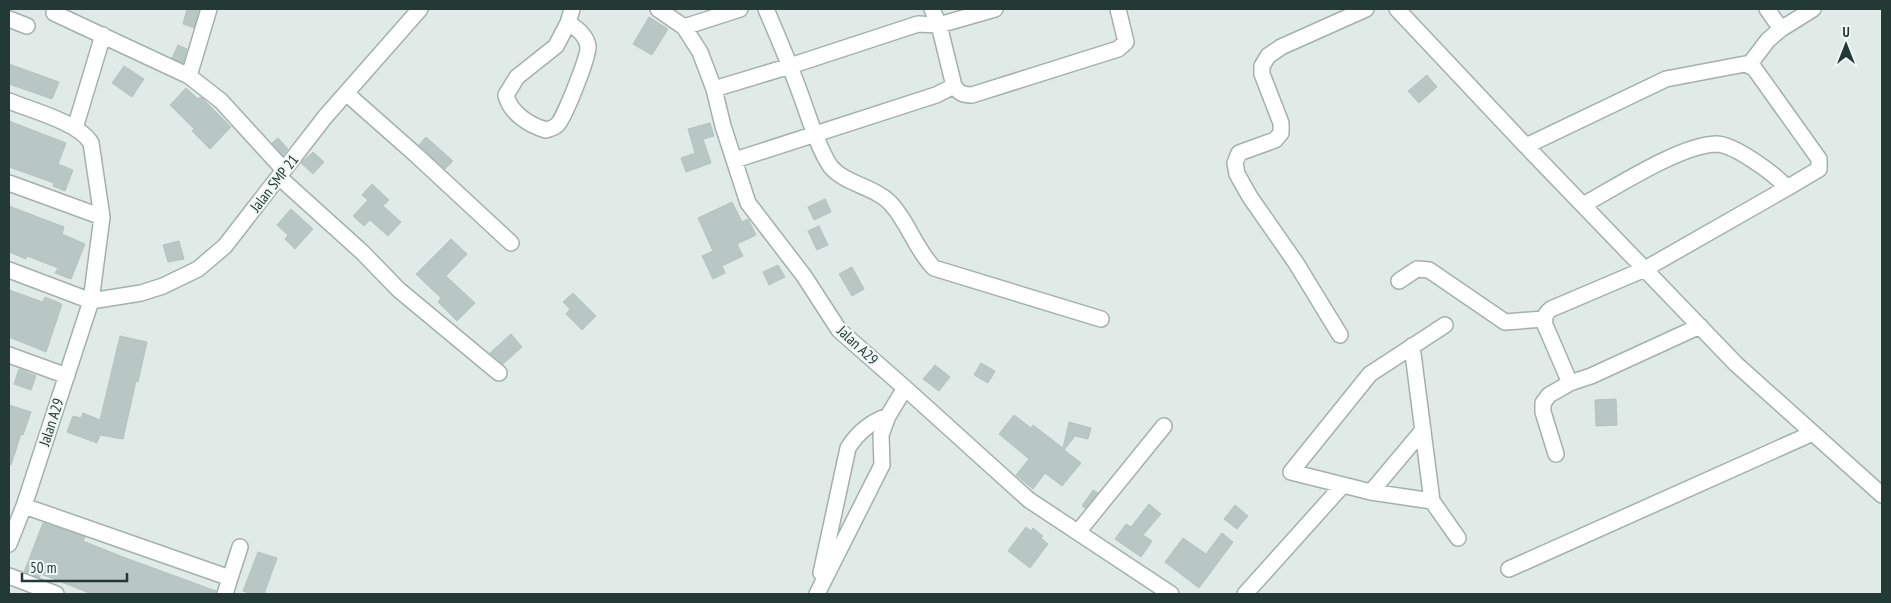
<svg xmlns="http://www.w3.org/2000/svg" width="1891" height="603" font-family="'PT Sans Narrow',sans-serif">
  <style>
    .building { fill: #b8c7c3; stroke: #b3c3be }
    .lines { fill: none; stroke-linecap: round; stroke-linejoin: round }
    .minor-casing { stroke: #a3b1ad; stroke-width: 18 }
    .minor { stroke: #fff; stroke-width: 15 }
    .labels { text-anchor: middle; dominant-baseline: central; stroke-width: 4.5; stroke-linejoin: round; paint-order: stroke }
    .street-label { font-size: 15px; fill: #223935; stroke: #f0f7f4 }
  </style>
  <rect width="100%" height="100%" fill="#e0eae6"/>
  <path class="building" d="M187 9H199L194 28 183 24Z
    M649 17 668 29 652 55 633 44Z
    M178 45 187 49 183 63 172 58Z
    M9 64 59 82 52 99 9 84Z
    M124 66 144 79 132 97 112 83Z
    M1427 75 1437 87 1419 103 1408 91Z
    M186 88 198 99 201 97 231 127 210 149 192 131 194 129 170 105Z
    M9 121 66 143 58 164 73 170 65 191 53 186 54 183 9 167Z
    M710 123 714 136 703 139 711 163 686 172 681 158 695 153 688 129Z
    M426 137 453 161 445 169 419 145Z
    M278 138 288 149 283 155 272 143Z
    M313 152 324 162 313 174 301 163Z
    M372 184 389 200 383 206 401 222 388 236 370 220 364 226 353 216 368 200 362 195Z
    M825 199 831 212 814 220 808 207Z
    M732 202 742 222 748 219 756 235 737 244 743 256 722 266 725 273 713 279 702 256 713 251 698 218Z
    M9 206 64 227 62 234 85 244 71 279 55 273 58 268 27 256 26 259 9 252Z
    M291 209 313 229 295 249 285 239 288 235 277 225Z
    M819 226 828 245 817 250 808 231Z
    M451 239 467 254 446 276 475 303 457 321 438 302 441 298 416 274Z
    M179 241 184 259 168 262 163 245Z
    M778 265 785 277 769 285 763 272Z
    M852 267 864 289 852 296 839 274Z
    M9 290 43 302 45 297 62 304 46 352 9 337Z
    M573 293 596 316 582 330 566 314 570 309 563 302Z
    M511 334 522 347 503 364 490 353Z
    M120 336 147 342 138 382 136 381 123 439 100 435 97 443 67 432 73 416 81 418 83 413 100 420Z
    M981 363 995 371 988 383 974 375Z
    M935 365 950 377 939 391 923 379Z
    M19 369 36 376 31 390 14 384Z
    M1616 399 1617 425 1596 426 1595 400Z
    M9 405 31 412 23 435 21 434 11 465 9 464Z
    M1014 415 1031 428 1033 425 1063 448 1069 422 1091 428 1088 439 1075 436 1064 450 1081 463 1062 486 1045 473 1033 489 1016 475 1029 459 999 434Z
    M1093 490 1098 493 1085 508 1082 506Z
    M1149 504 1161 514 1143 535 1152 541 1141 557 1115 539 1126 524 1131 527Z
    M1235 505 1248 516 1237 529 1224 519Z
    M43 523 85 537 83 541 123 557 216 591V594H92L41 574 39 578 24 572Z
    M1026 527 1031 531 1033 528 1043 536 1041 538 1048 544 1030 568 1008 551Z
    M1222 533 1233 542 1199 588 1165 562 1183 538 1206 554Z
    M258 552 277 558 264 594H252L243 591Z"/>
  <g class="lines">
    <defs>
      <path id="minor" d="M658 9 684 27 700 52 714 89 723 126 748 203 804 276 839 330 905 388 1029 500 1171 594
        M766 9C778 37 790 65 800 93 808 114 818 149 831 167 845 184 877 187 892 205 909 224 916 250 934 268L1101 319
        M932 9 939 25 954 86
        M1397 9 1526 146 1736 364 1882 495
        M1767 9 1781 29
        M54 13 189 76 221 101 284 170
        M9 19 27 26
        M568 23C577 28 586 35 588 46 589 56 564 119 557 125 554 128 549 129 546 130 529 125 510 113 506 95L517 77 556 46 568 23 572 9
        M684 27 740 9
        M1749 65 1768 40 1781 29 1813 9
        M189 76 209 9
        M714 89 790 66 918 24 939 25 995 9
        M346 93 415 154 511 243
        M9 101C31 110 80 123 91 143L102 217 91 301 24 506 9 544
        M75 128 103 35
        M1526 146 1666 79 1745 64 1754 68 1819 159V169L1787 188
        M735 160 936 95 954 86C959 93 963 95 972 95L1118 49 1126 42 1118 9
        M279 177 362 252 399 290 499 373
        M9 183 102 217
        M1583 205C1616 187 1680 145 1716 144 1734 144 1775 174 1787 188L1645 269 1551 309C1545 314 1544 317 1545 325L1570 383 1591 376 1700 326
        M9 270 91 301 141 293 163 286 198 269 225 246 325 117 420 9
        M1399 281 1417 269 1429 270 1505 322 1544 319
        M1445 325 1370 374 1291 472 1371 492 1432 501 1458 538
        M1340 335 1296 263 1250 197 1237 174 1235 163 1239 153 1275 140 1281 133V123L1262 74V66L1268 56 1281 47 1366 9
        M1412 346 1432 501
        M9 355 67 376
        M1556 454 1543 412V403L1549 395 1570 383
        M1371 492 1423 430
        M24 506 230 578 225 594
        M1078 532 1164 426
        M1509 569 1813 433
        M821 573 848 448C858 432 870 422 888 416
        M9 576 56 594
        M230 578 240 547
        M817 594 882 465 881 435 888 416 905 388
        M1245 594 1343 485"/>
    </defs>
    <use href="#minor" class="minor-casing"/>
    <use href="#minor" class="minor"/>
  </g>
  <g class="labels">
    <g class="street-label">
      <text transform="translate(274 183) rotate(-52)">Jalan SMP 21</text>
      <text transform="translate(858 345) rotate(43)">Jalan A29</text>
      <text transform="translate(51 422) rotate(-72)">Jalan A29</text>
    </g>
  </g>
  <rect width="1891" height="603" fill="none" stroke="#223935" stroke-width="20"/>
  <g transform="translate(1846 45)" stroke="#f0f7f4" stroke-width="4" paint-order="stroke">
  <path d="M0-4L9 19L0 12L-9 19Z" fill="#223935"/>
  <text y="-8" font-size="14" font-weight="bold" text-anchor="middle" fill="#223935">U</text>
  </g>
  <path d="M22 573v8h105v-8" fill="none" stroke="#223935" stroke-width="2.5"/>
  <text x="30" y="573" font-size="15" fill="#223935" stroke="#f0f7f4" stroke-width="4" paint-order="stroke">50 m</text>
</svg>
